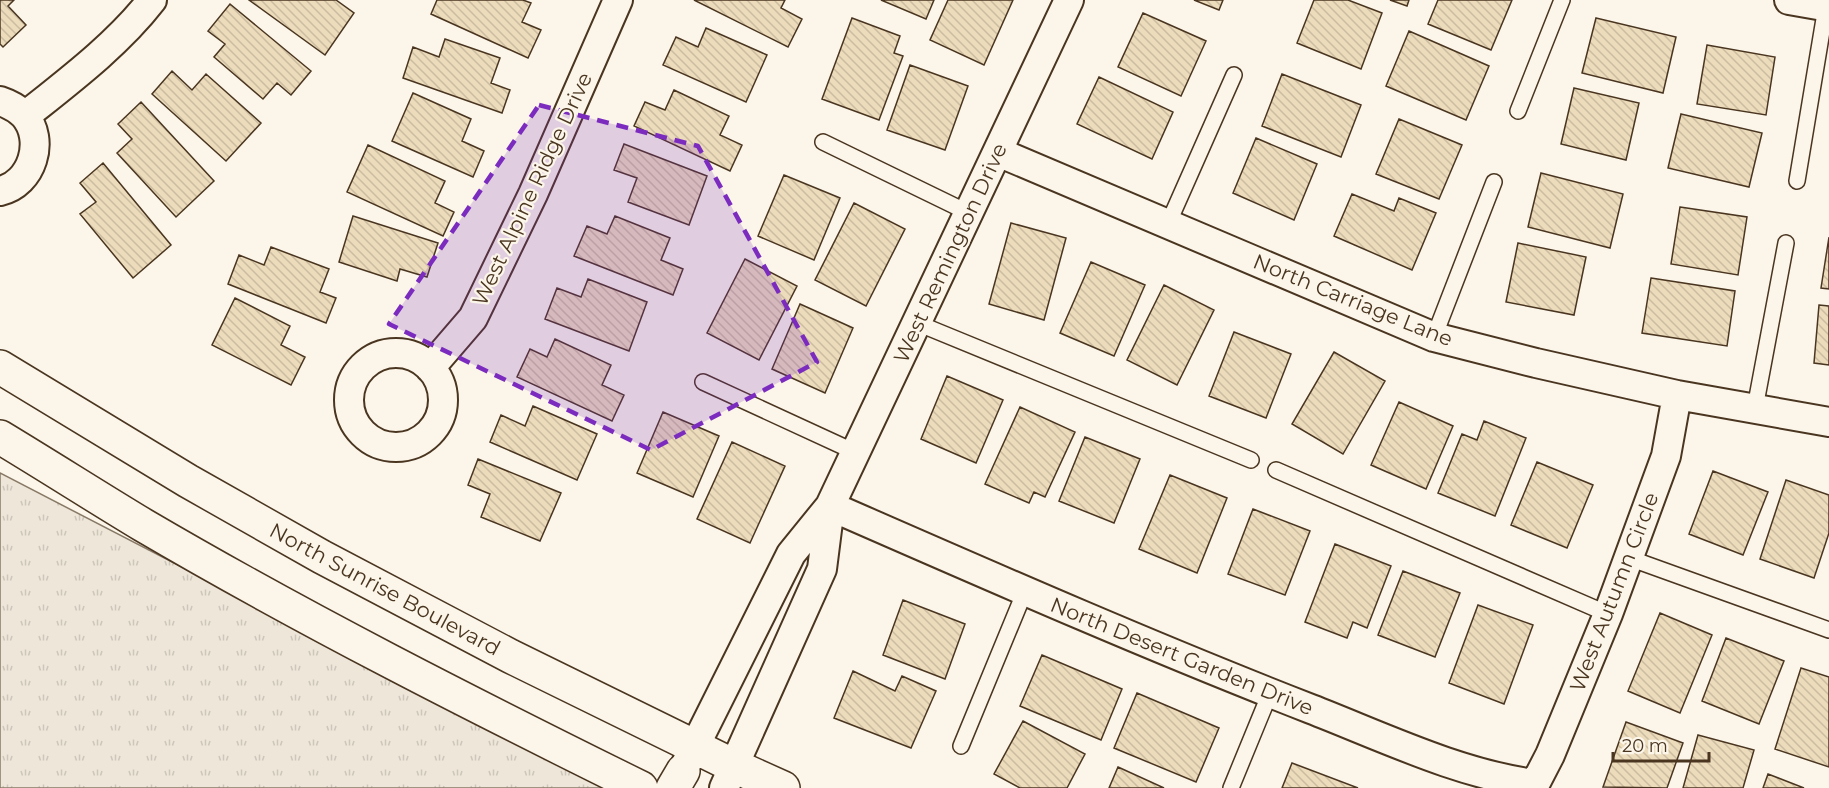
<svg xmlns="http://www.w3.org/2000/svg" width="1829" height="788" font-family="Montserrat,sans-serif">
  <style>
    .grass { fill: url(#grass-tufts); stroke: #887966; stroke-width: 1.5 }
    .building { fill: url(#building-back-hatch); stroke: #4a3520; stroke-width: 1.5 }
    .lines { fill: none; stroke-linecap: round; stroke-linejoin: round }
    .lane-casing { stroke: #4a3520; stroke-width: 18 }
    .street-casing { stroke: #4a3520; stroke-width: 32 }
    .secondary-casing { stroke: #4a3520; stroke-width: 36 }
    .lane { stroke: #fbf6e9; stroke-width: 15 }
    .street { stroke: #fbf6e9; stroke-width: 28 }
    .secondary { stroke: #fbf6e9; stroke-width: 33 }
    .marked { fill: #7b2cbf; fill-opacity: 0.2; stroke: #7b2cbf; stroke-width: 4.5; stroke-dasharray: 12 8; stroke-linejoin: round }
    .labels { text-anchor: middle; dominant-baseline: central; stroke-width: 4.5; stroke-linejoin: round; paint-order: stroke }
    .street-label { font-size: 21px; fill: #4a3520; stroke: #fbf6e9 }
  </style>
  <defs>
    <pattern id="grass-tufts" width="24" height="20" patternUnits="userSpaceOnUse" patternTransform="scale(1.5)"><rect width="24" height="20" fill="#ede6d9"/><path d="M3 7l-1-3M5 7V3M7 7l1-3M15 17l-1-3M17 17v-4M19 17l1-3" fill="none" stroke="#cdc6ba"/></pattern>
    <pattern id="building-back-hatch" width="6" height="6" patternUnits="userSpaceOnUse" patternTransform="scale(1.5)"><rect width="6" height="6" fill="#ecdcbc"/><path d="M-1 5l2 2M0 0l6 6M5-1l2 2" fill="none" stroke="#ccbda1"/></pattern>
  </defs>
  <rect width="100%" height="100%" fill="#fbf6e9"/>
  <path class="grass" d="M0 473 609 788H0Z"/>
  <path class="building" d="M0 0H14L8 6 26 25 3 47 0 44Z
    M249 0H336L354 13 325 55Z
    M437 0H523L531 3 522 22 541 30 528 58 431 14Z
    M694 0H785L781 8 802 19 788 47Z
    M881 0H934L926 19Z
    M948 0H1013L984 65 930 40Z
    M1194 0H1223L1219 10Z
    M1314 0H1348L1382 13 1361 69 1297 43Z
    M1390 0H1409L1407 6Z
    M1438 0H1512L1491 50 1428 24Z
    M230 4 311 71 291 95 277 83 263 99 214 57 225 44 208 31Z
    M1143 13 1206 41 1181 96 1118 67Z
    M852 18 900 36 894 53 903 56 879 120 822 99Z
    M1596 18 1676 37 1663 93 1582 73Z
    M706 28 767 55 746 102 663 65 676 37 698 47Z
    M1409 31 1489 66 1466 120 1386 86Z
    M445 39 500 58 491 83 510 90 502 113 403 78 413 47 439 57Z
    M1707 45 1775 57 1766 115 1697 104Z
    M910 65 968 86 945 150 887 130Z
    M172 71 192 90 206 74 261 123 226 161 152 94Z
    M1282 74 1361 105 1341 157 1262 126Z
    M1099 77 1173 112 1152 159 1077 124Z
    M1574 88 1639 103 1626 160 1561 144Z
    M674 90 729 116 720 135 742 145 730 171 634 126 645 102 665 110Z
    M413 93 471 119 462 141 484 151 473 177 392 141Z
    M141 102 214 181 176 217 117 153 132 139 118 124Z
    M1681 114 1762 133 1749 187 1668 168Z
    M1399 119 1462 145 1439 199 1376 174Z
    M1256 138 1317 164 1294 220 1233 193Z
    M624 144 707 176 689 225 628 202 637 178 614 170Z
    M368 145 445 181 435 203 454 212 443 236 347 192Z
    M103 163 171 245 133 278 80 214 96 202 80 183Z
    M1541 173 1623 194 1610 248 1528 227Z
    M784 175 840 198 814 260 758 236Z
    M1352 194 1394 211 1399 198 1436 213 1412 270 1334 236Z
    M854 203 905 229 866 306 815 280Z
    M1680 207 1747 217 1738 275 1671 264Z
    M353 216 438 243 427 277 400 269 397 281 339 262Z
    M615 216 670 238 661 260 683 269 673 295 574 256 587 226 607 234Z
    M1011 223 1066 238 1044 320 989 304Z
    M1829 237V289L1821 288Z
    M1518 243 1586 257 1574 315 1506 302Z
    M271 247 329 269 320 292 336 298 326 323 228 284 239 255 264 265Z
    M745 259 797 286 759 360 707 333Z
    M1091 262 1145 285 1114 356 1060 333Z
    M1651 278 1735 291 1727 346 1642 333Z
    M588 279 647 302 629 351 545 319 557 288 581 297Z
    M1164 285 1214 310 1177 385 1127 360Z
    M235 298 290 326 281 345 305 357 291 385 212 345Z
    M800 304 853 328 825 393 772 369Z
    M1819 305 1829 306V365L1814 363Z
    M1234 332 1291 354 1266 418 1209 396Z
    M555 339 611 365 602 385 624 395 612 421 517 377 530 349 547 357Z
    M1334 352 1385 381 1343 454 1292 424Z
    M947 376 1003 400 976 463 921 439Z
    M1399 402 1453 426 1426 489 1371 465Z
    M533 406 597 434 577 480 490 442 501 415 525 426Z
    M1020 407 1075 432 1045 497 1034 492 1029 503 985 484Z
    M663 412 719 436 693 497 637 473Z
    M1484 421 1526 438 1495 516 1438 493 1462 434 1477 440Z
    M1085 437 1140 459 1114 523 1059 501Z
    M732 442 785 466 750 543 697 519Z
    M478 459 561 493 540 541 481 517 490 494 468 485Z
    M1537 462 1593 485 1567 548 1511 525Z
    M1713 471 1768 492 1743 555 1689 534Z
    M1170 475 1227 498 1197 573 1139 549Z
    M1786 480 1829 495V533L1814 578 1760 559Z
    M1253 509 1310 531 1285 595 1228 574Z
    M1335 544 1391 566 1367 628 1353 622 1347 638 1305 622Z
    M1403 571 1460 593 1435 657 1378 635Z
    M903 600 965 624 945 679 883 655Z
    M1478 605 1533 625 1504 704 1449 683Z
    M1660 613 1712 635 1680 713 1628 691Z
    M1726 638 1784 661 1759 724 1702 701Z
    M1042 655 1122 689 1101 740 1020 706Z
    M1801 668 1829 677V767L1775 749Z
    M853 671 895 691 902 676 936 691 911 748 834 718Z
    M1137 693 1219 728 1196 782 1114 748Z
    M1023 721 1085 754 1067 788H1020L994 774Z
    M1626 722 1683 743 1667 788 1603 787Z
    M1698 735 1754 750 1743 788H1683Z
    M1292 763 1358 788H1282Z
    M1118 767 1164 788H1109Z
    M1768 774 1804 788H1763Z"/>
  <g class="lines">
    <defs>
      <path id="lane" d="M1518 111 1562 0
        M823 142 969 213
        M1797 181 1826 7
        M1168 224 1234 75
        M917 323 1251 460
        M1434 337 1494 182
        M703 382 855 452
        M1755 408 1786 243
        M1276 470 1608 614
        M1629 558 1829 630
        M961 746 1025 591
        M1231 788 1270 693"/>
      <path id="street" d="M1789 0 1829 7
        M0 101C9 104 17 108 24 115 46 140 32 184 0 191
        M25 116C69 81 118 44 152 0
        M998 152 1434 337 1536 363 1677 395 1829 422
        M349 400a47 47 0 1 1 94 0a47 47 0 1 1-94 0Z
        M430 368 473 318 533 194 618 0
        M830 506C990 576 1149 646 1311 709 1383 737 1459 774 1535 784L1550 755 1608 614 1666 456 1677 395
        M685 766 791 554 830 506 1069 0
        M724 788 822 569 830 506"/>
      <path id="secondary" d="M0 367 188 481 322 557 510 656 732 765 783 788
        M0 437C48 466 95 496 143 525 305 620 473 705 641 788
        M673 788 683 771"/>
    </defs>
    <use href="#lane" class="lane-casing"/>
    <use href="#street" class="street-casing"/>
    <use href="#secondary" class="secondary-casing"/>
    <use href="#lane" class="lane"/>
    <use href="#street" class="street"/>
    <use href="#secondary" class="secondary"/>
  </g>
  <path class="marked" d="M539 105 698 146 817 362 651 450 389 324Z"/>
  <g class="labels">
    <g class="street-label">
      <text transform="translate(532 189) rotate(-65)">West Alpine Ridge Drive</text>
      <text transform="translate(950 253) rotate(-65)">West Remington Drive</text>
      <text transform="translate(1353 300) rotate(22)">North Carriage Lane</text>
      <text transform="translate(385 589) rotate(28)">North Sunrise Boulevard</text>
      <text transform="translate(1614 592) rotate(-69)">West Autumn Circle</text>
      <text transform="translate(1182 656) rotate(22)">North Desert Garden Drive</text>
    </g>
  </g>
  <path d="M1613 752v9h96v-9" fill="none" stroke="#4a3520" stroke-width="3"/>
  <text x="1622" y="752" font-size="18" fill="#4a3520" stroke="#fbf6e9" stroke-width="4.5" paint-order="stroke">20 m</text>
</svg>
